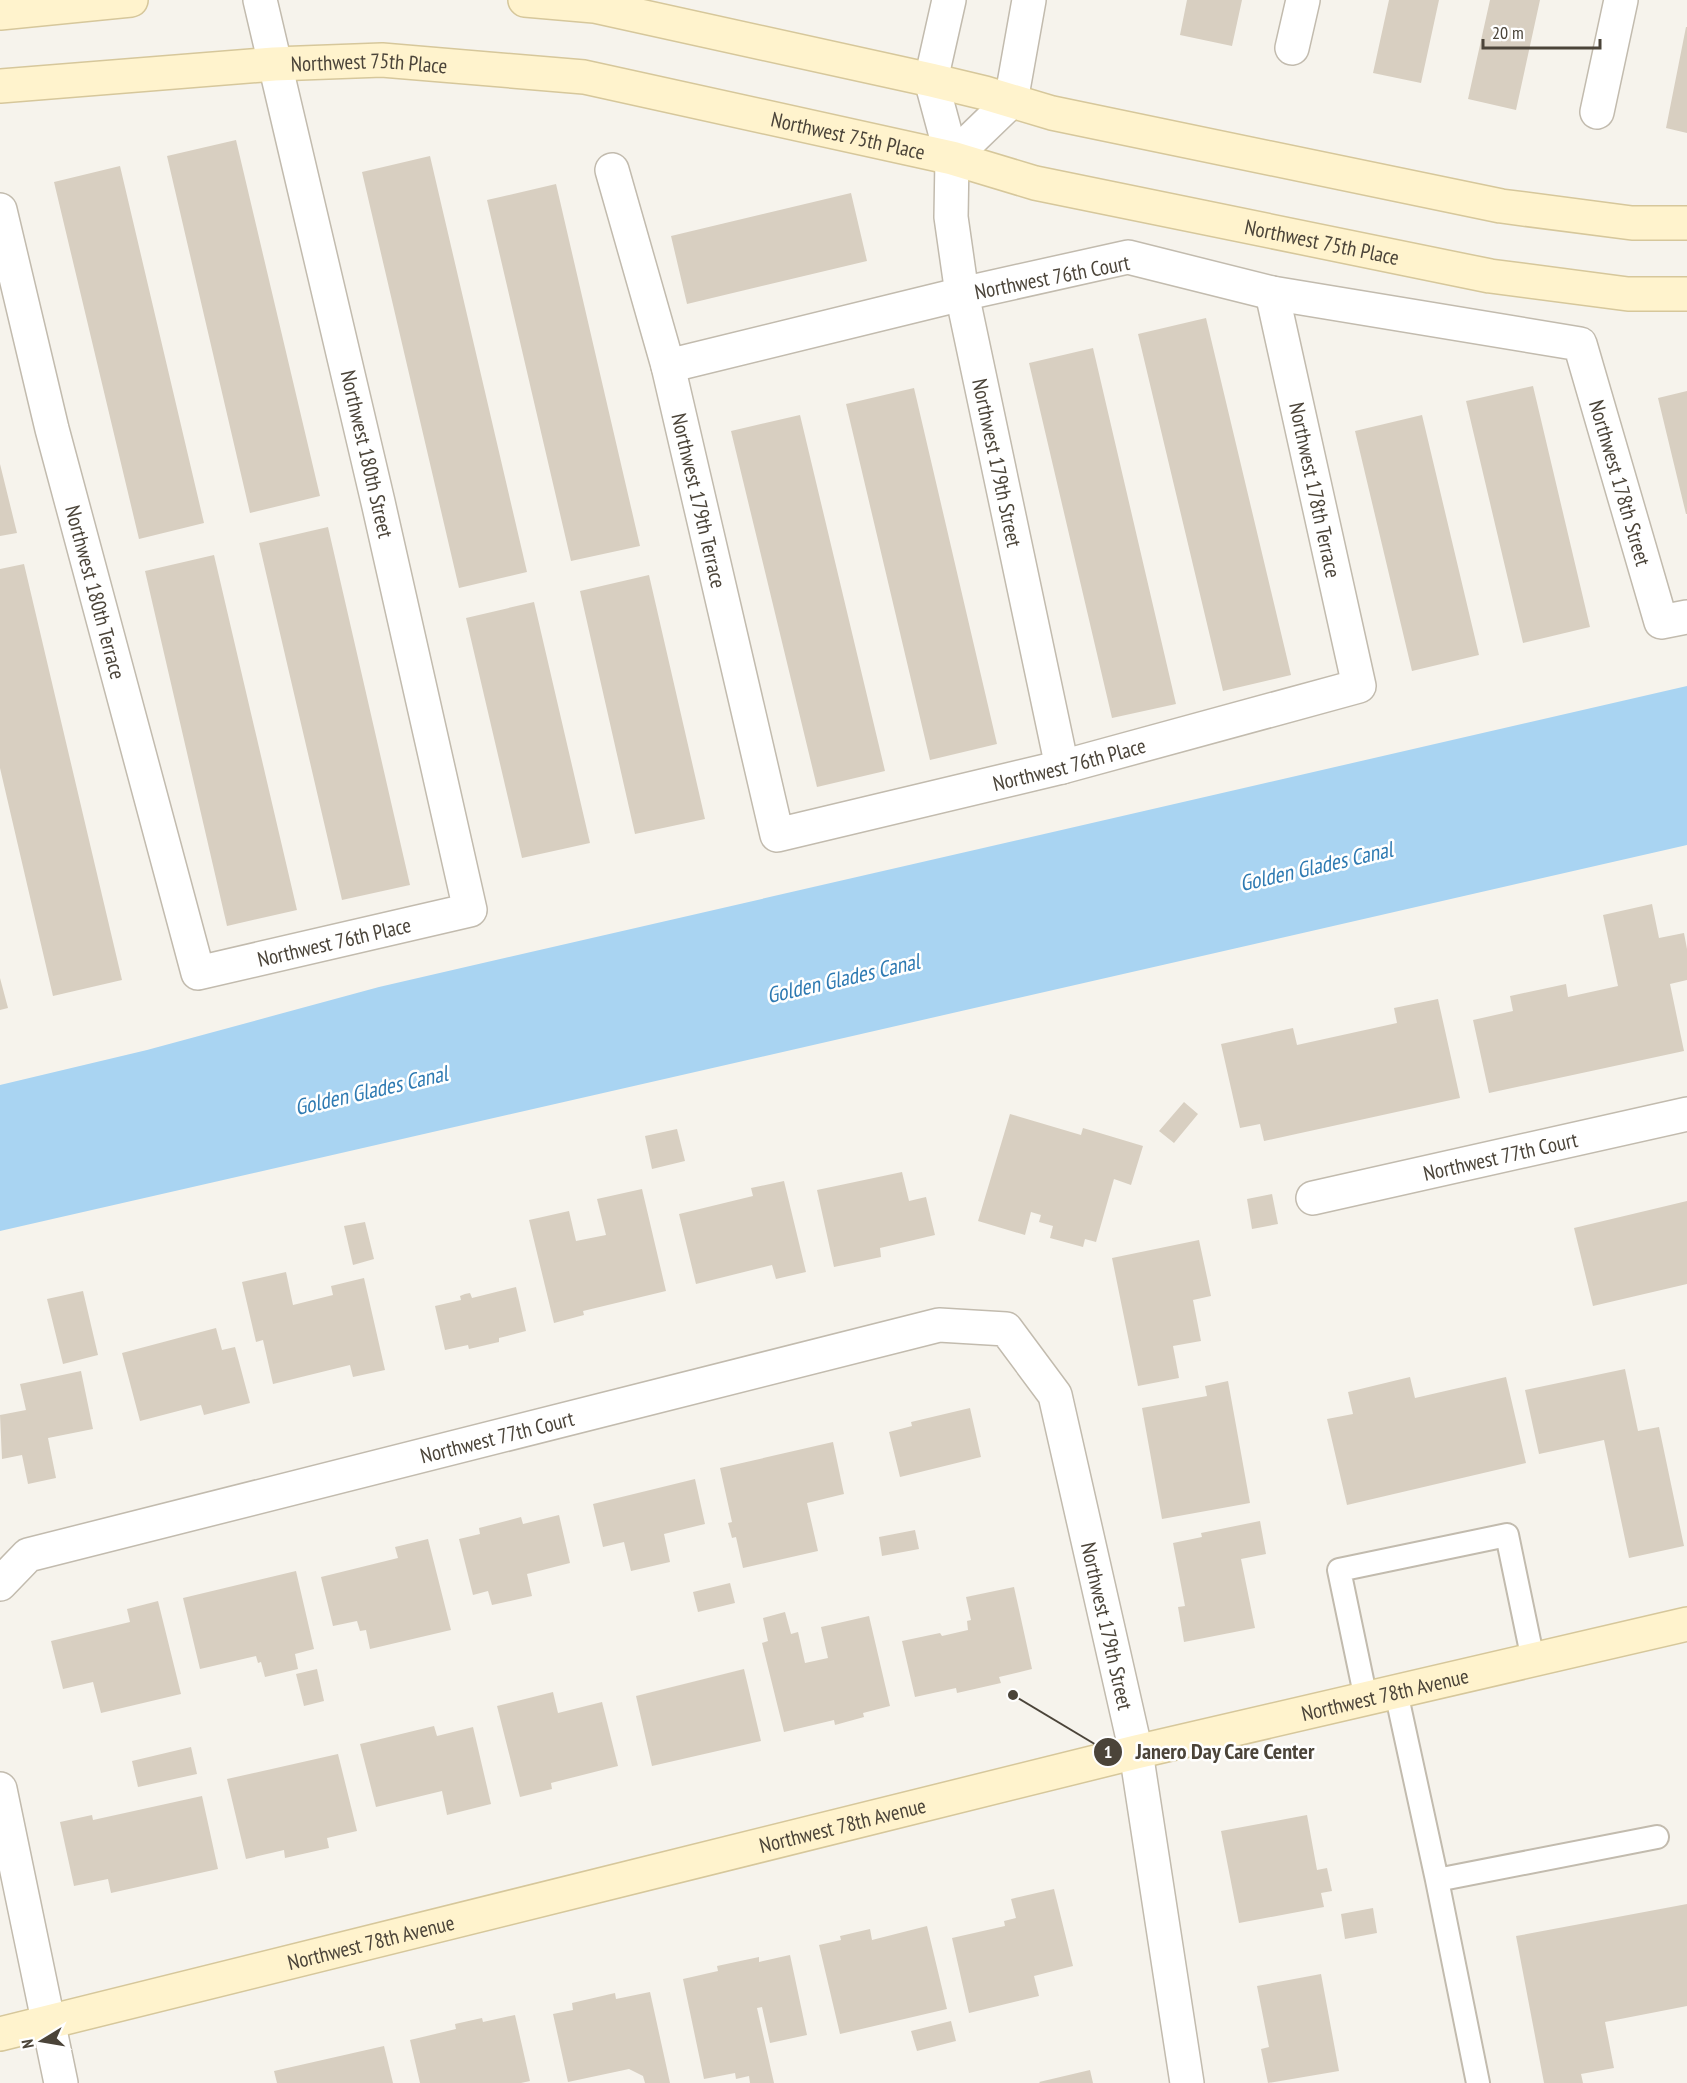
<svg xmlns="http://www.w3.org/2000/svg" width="1687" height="2083" font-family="'PT Sans Narrow',sans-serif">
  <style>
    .water { fill: #a9d4f2 }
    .building { fill: #d8cfc1 }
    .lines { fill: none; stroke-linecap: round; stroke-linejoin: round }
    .lane-casing { stroke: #c2bbae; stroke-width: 26 }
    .street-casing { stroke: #c2bbae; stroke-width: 36 }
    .secondary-casing { stroke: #d6c79b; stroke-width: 36 }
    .lane { stroke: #fff; stroke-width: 22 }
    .street { stroke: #fff; stroke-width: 33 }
    .secondary { stroke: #fff3cd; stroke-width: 33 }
    .labels { text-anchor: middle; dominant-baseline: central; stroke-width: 5; stroke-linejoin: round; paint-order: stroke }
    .street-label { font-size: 21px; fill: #4b4439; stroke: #fff }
    .water-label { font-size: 22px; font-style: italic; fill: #2e7ab2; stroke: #fff }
    .leader { fill: none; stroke: #4b4439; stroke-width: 2 }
    .callout-dot { fill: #4b4439; stroke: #fff; stroke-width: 2 }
    .mark-label { font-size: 18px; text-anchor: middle; font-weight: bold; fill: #fff }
    .callout-label { font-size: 22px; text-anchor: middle; font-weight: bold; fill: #4b4439; stroke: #fff; stroke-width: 5; stroke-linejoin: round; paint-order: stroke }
  </style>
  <rect width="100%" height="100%" fill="#f6f3ec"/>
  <path class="water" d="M1687 686V845L0 1231V1085L147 1050 379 987Z"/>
  <path class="building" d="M1187 0H1242L1232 46 1180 35Z
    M1389 0H1439L1421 83 1373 73Z
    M1490 0H1540L1516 110 1468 99Z
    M1686 27H1687V133L1666 128Z
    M236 140 320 496 250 513 167 156Z
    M430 156 527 572 459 588 362 172Z
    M120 166 204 523 139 539 54 182Z
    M556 184 640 546 571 561 487 200Z
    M851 193 867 261 687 304 671 236Z
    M1206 318 1291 675 1223 691 1138 334Z
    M1093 348 1176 704 1112 718 1029 363Z
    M1533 386 1590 627 1523 643 1466 401Z
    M914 388 997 744 930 760 846 404Z
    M1687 391V514H1686L1658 398Z
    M800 415 885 771 817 787 731 431Z
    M1422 415 1479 655 1412 671 1355 431Z
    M0 464 17 533 0 536Z
    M328 527 410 885 342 900 259 543Z
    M214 555 297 910 227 926 145 571Z
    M24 564 122 980 53 996 0 768V569Z
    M649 575 705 819 635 834 580 591Z
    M534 602 590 843 522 858 466 618Z
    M1652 904 1659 938 1684 933 1687 949V980L1670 984 1684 1051 1489 1093 1473 1020 1513 1011 1510 996 1566 984 1568 997 1618 986 1603 915Z
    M0 978 8 1008 0 1010Z
    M1438 999 1460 1098 1264 1141 1260 1124 1240 1128 1221 1044 1293 1028 1297 1045 1397 1023 1394 1008Z
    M1184 1102 1198 1114 1174 1143 1159 1131Z
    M1010 1114 1081 1135 1083 1128 1143 1146 1131 1185 1114 1179 1096 1242 1085 1239 1083 1247 1050 1238 1053 1226 1039 1222 1041 1215 1031 1212 1025 1235 978 1221Z
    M677 1129 685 1161 652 1169 645 1136Z
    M902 1172 909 1201 926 1197 935 1235 880 1248 881 1257 834 1267 817 1190Z
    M784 1181 806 1272 776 1279 772 1265 696 1284 679 1214 753 1196 751 1188Z
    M642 1189 666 1291 583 1311 584 1315 554 1323 529 1220 569 1211 576 1241 606 1235 597 1199Z
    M1272 1194 1278 1224 1252 1229 1247 1199Z
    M1687 1201V1284L1593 1306 1574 1228Z
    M365 1222 374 1259 353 1265 344 1226Z
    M1199 1240 1211 1296 1193 1300 1201 1341 1173 1346 1179 1378 1138 1386 1112 1258Z
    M286 1272 293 1305 333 1295 331 1286 364 1278 385 1370 353 1377 350 1365 273 1384 263 1340 256 1342 242 1282Z
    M516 1287 526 1331 499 1338V1342L469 1349 468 1345 445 1350 435 1306 461 1300 460 1296 465 1294 470 1293 472 1298Z
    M83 1291 98 1355 63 1364 47 1299Z
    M216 1328 222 1350 235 1347 250 1403 204 1415 201 1405 140 1421 122 1353Z
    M1625 1369 1638 1431 1659 1427 1684 1546 1629 1558 1604 1440 1539 1454 1525 1390Z
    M81 1371 93 1429 48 1438 56 1478 28 1484 22 1455 2 1459 0 1415 26 1410 20 1384Z
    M1410 1377 1415 1398 1506 1377 1526 1463 1347 1505 1327 1419 1353 1414 1348 1392Z
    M1228 1381 1250 1503 1162 1519 1142 1408 1207 1396 1205 1386Z
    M970 1408 981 1457 900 1477 889 1432 912 1426 911 1422Z
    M833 1442 844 1494 807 1503 818 1551 743 1568 736 1537 732 1538 728 1523 732 1522 720 1468Z
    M695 1479 705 1524 664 1534 670 1562 631 1571 624 1542 603 1547 593 1504Z
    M559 1515 570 1563 527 1574 532 1596 492 1605 488 1591 473 1595 459 1539 480 1534 479 1528 521 1517 523 1524Z
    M1260 1521 1266 1554 1241 1559 1255 1628 1184 1642 1178 1607 1185 1606 1173 1543 1202 1537 1201 1533Z
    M915 1530 919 1549 882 1556 879 1537Z
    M428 1539 451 1630 370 1649 366 1630 360 1631 357 1621 333 1626 321 1577 398 1558 395 1547Z
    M296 1571 314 1649 295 1654 298 1669 265 1677 261 1662 258 1663 256 1656 200 1669 183 1598Z
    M730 1583 735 1603 698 1612 693 1592Z
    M1014 1587 1032 1669 999 1677 1001 1683 957 1693 956 1688 915 1697 902 1641 940 1633 942 1636 968 1630 967 1621 971 1620 966 1597Z
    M158 1601 181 1694 101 1713 93 1682 63 1689 51 1641 130 1622 127 1609Z
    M785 1612 791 1634 798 1632 805 1663 828 1658 821 1627 869 1616 890 1706 863 1713 864 1717 835 1725 834 1720 784 1732 762 1643 768 1641 763 1618Z
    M317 1669 324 1701 304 1706 296 1674Z
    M744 1669 761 1741 652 1766 636 1696Z
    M553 1692 558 1713 602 1702 618 1766 551 1783 552 1789 520 1797 497 1706Z
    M434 1726 437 1736 473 1727 491 1804 447 1815 442 1791 376 1807 360 1744Z
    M191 1747 197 1774 138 1787 132 1761Z
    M338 1754 357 1831 327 1838 329 1848 285 1858 284 1850 246 1859 227 1779Z
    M202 1796 218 1869 111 1893 108 1879 74 1886 60 1822 92 1815 93 1820Z
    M1307 1815 1317 1870 1327 1868 1332 1891 1321 1893 1324 1907 1239 1923 1221 1831Z
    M1054 1889 1073 1966 1034 1976 1039 1996 969 2013 952 1938 1005 1926 1004 1921 1016 1918 1011 1899Z
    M1687 1904V2006L1605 2022 1614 2068 1581 2074 1583 2083H1544L1516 1936Z
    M1373 1908 1377 1933 1345 1939 1341 1914Z
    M927 1926 947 2009 840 2034 819 1945 841 1940 840 1936 870 1929 872 1940Z
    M790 1955 807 2035 770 2043 762 2007 757 2008 774 2083H750L749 2076 736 2079 735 2073 704 2079 683 1979 718 1971 717 1966 759 1957V1962Z
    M1321 1974 1339 2071 1268 2083 1261 2049 1269 2047 1257 1986Z
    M650 1992 670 2083H645L643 2076 629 2069 568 2082 553 2014 573 2010 572 2003 615 1993 616 1999Z
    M515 2015 530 2081 521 2083H420L410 2040 456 2029 455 2024 482 2018 483 2022Z
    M951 2021 956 2041 917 2051 911 2031Z
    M384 2046 393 2083H277L274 2071Z
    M1090 2070 1093 2083H1040L1039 2082Z"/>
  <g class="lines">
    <defs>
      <path id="lane" d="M1396 1692 1437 1880
        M1366 1699 1339 1570 1507 1535 1533 1660
        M1478 2083 1437 1880 1657 1837"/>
      <g id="street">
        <path id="s1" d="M949 0 931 80 952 158 951 217 962 294 1062 767"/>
        <path d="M1292 48 1303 0"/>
        <path d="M1597 112 1621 0"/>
        <path d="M952 158 1011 101 1029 0"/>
        <path id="s2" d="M612 170 668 366 777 835 1062 767 1359 686 1272 293"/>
        <path id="s3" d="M0 210 52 429 198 973 470 910 378 502 260 0"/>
        <path id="s4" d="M668 366 962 294 1128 257 1272 293 1580 344 1661 622 1687 617"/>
        <path id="s5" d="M1313 1198 1687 1114"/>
        <path id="s6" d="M0 1584 28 1555 939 1325 1006 1329 1055 1395 1136 1752 1187 2083"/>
        <path d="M0 1789 61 2083"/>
      </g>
      <g id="secondary">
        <path d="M525 0 594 6 931 80 985 93 1052 113 1501 206 1632 223H1687"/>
        <path d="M0 13 131 0"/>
        <path id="s7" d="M0 86 274 64 382 60 584 77 952 158 1035 183 1490 276 1628 294H1687"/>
        <path id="s8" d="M0 2034 1136 1752 1687 1624"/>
      </g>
    </defs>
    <use href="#lane" class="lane-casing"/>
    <use href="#street" class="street-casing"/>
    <use href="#secondary" class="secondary-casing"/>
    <use href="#lane" class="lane"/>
    <use href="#street" class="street"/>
    <use href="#secondary" class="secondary"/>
  </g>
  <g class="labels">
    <g class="street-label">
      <text stroke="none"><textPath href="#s7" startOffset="370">Northwest 75th Place</textPath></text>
      <text stroke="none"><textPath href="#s7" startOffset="856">Northwest 75th Place</textPath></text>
      <text stroke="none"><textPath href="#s7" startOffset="1342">Northwest 75th Place</textPath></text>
      <text transform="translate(1052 277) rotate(-11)">Northwest 76th Court</text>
      <text transform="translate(367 454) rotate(77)">Northwest 180th Street</text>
      <text stroke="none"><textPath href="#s1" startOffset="472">Northwest 179th Street</textPath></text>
      <text stroke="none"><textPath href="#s4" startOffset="1078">Northwest 178th Street</textPath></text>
      <text transform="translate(1315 490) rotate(78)">Northwest 178th Terrace</text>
      <text stroke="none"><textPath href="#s2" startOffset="342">Northwest 179th Terrace</textPath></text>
      <text stroke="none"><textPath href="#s3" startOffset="394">Northwest 180th Terrace</textPath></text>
      <text stroke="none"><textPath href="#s2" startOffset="986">Northwest 76th Place</textPath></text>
      <text stroke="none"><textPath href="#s3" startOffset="928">Northwest 76th Place</textPath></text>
      <text stroke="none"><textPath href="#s5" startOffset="192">Northwest 77th Court</textPath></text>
      <text stroke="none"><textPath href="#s6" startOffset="524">Northwest 77th Court</textPath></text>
      <text stroke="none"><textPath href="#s6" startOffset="1366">Northwest 179th Street</textPath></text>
      <text stroke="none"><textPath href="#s8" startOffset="1426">Northwest 78th Avenue</textPath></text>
      <text stroke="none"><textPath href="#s8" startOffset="868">Northwest 78th Avenue</textPath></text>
      <text stroke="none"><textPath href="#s8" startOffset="382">Northwest 78th Avenue</textPath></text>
    </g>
    <g class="water-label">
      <text transform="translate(1316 866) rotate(-13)">Golden Glades Canal</text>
      <text transform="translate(843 978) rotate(-13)">Golden Glades Canal</text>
      <text transform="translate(371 1090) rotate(-13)">Golden Glades Canal</text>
    </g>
  </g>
  <path class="leader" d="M1013 1695L1108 1752"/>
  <g class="callout-dot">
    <circle cx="1013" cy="1695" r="6"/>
    <circle cx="1108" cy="1752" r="15"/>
  </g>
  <g class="mark-label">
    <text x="1108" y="1758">1</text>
  </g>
  <g class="callout-label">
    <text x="1225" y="1759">Janero Day Care Center</text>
  </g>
  <g transform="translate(42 2041) rotate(259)" stroke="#ffffff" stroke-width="4.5" paint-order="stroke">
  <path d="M0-4.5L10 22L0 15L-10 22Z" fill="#4b4439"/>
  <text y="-9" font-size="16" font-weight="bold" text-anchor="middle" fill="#4b4439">N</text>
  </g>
  <path d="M1483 39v9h117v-9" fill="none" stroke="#4b4439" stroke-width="3"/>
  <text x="1492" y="39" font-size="18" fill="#4b4439" stroke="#ffffff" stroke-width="4.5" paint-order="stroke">20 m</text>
</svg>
